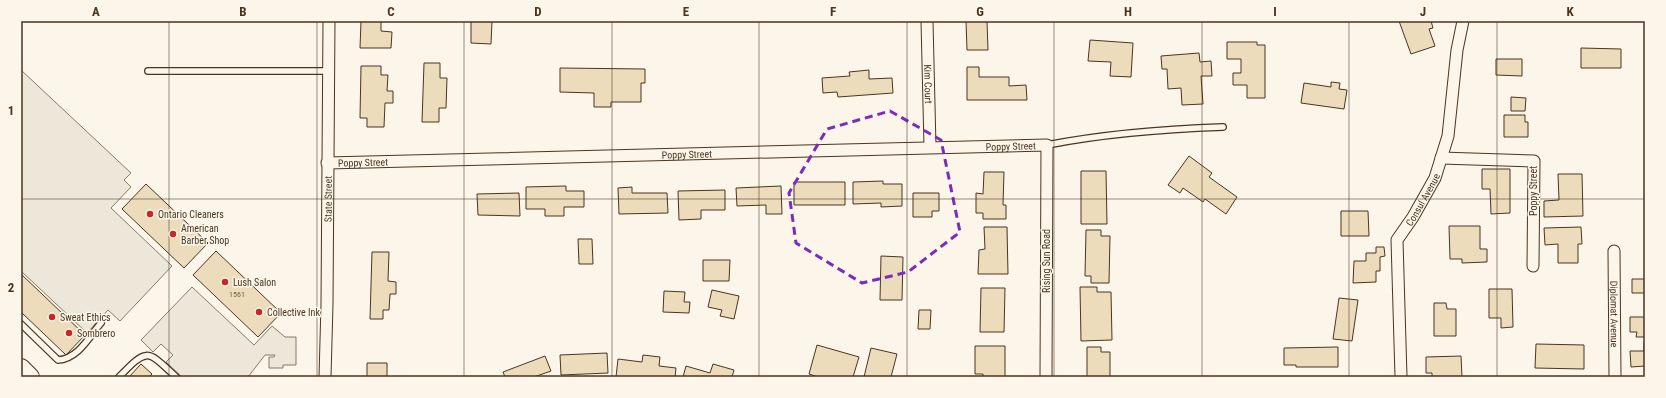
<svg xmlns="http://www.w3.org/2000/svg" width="1666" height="398" font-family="'Roboto Condensed',sans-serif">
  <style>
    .parking { fill: #ede7d9; stroke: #887966 }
    .building { fill: #ecdcbc; stroke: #4a3520 }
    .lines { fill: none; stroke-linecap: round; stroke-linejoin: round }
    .service-casing { stroke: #4a3520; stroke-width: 8 }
    .minor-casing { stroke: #4a3520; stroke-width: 13 }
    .primary-casing { stroke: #4a3520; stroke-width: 20 }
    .service { stroke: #fbf6e9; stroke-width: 5.5 }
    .minor { stroke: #fbf6e9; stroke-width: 11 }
    .primary { stroke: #fbf6e9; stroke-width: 18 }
    .marked { fill: none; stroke: #7b2cbf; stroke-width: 3; stroke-dasharray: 8 5; stroke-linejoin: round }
    .grid { fill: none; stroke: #4a3520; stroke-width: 1; stroke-opacity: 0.55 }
    .poi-dot { fill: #c62828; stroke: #fbf6e9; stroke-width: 1.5 }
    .labels { text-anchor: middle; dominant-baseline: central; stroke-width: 3; stroke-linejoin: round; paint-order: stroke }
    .number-label { font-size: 8px; fill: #725f47 }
    .street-label { font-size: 10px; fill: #4a3520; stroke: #fbf6e9 }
    .poi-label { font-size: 10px; fill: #4a3520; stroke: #fbf6e9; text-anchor: start }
    .neatline { fill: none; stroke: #4a3520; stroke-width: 1.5 }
    .grid-label { font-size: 13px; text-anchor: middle; font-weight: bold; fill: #4a3520 }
  </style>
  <rect width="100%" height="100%" fill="#fbf6e9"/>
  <path class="parking" d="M21 70 131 173 124 180 131 187 111 208 172 266 120 321 108 310 87 333 21 271Z
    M192 287 254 345 272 326 285 337H296V365H283V368H269V357H274L275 355H265L248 377H182L166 362 173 355 161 344 153 352 141 340Z"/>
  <path class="building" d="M361 21H381V31L392 32 391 48H360Z
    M471 21H492L491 44 471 43Z
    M966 21H987L988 50H967Z
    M1399 21H1431L1433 28 1429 29 1435 46 1411 54Z
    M1090 40 1133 43 1131 77 1110 76 1111 62 1088 61Z
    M1227 42H1257V45H1265V98H1247V85H1233V73H1241V59H1227Z
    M1581 48 1621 49V68H1581Z
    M1199 53 1200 62 1211 61 1212 76H1201L1203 104 1182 105 1181 88 1168 89 1167 69H1162L1161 56Z
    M1496 59H1522V76L1496 75Z
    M424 63H440V78H447L446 108H439V122H422Z
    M361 66H381V75H388L387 91H393V103H385L384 127H367V118H360Z
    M967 67H979V77H1009V86L1026 85 1027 100H967Z
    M560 68 645 69V83H641V102H611V107H594V93L560 92Z
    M869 70V79L892 78 893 93 838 97 837 92 823 93 822 78 850 76 849 72Z
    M1331 82 1340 83 1339 89 1347 90 1344 109 1301 103 1304 83 1331 87Z
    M1511 97 1526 98 1525 111H1511Z
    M1504 115H1525V122H1528V137H1504Z
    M1189 156 1212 173 1209 177 1237 197 1226 214 1205 199 1203 202 1183 188 1180 193 1168 185Z
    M1482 169H1510V213L1491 214 1490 189H1482Z
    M1081 171H1106L1107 224H1081Z
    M984 172H1004L1003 205H1006V219H983V213H976V193L983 194Z
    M1558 174H1582L1583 216 1544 217V201L1559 200Z
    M883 181V184H902V206L881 207V203L853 204V182Z
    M794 182H845V205H794Z
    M146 184 208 243 184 268 122 209Z
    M566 186V191H584V207H564V216H545V209H526V187Z
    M781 186 782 214H766V205L737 206 736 188Z
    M632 187V193H667L668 213 619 214 618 188Z
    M725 190V210H701V219L679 220 678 191Z
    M519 193 520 216 478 215 477 194Z
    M913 193H939V211H932V217H913Z
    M1341 211H1368L1369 236H1341Z
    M1449 226H1480V249H1487V262L1462 263V259H1450Z
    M984 227H1007L1008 274H978L979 250 985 249Z
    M1581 227 1582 244H1578V263H1558V244L1545 245 1544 228Z
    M1086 230H1101V236H1110L1109 283H1091V276H1085Z
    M578 239H592L593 264H579Z
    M1376 247H1384L1385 256 1380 257V271H1376V282L1353 283 1354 261H1366V253H1376Z
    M216 251 281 313 258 337 193 275Z
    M372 252H389L388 281 396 282V294H390L389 310H383V319H370Z
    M881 256 903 257 902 300H880Z
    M703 260H730L729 281H703Z
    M21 274 85 335 66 355 21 312Z
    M1632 279H1645V293H1632Z
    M1080 287H1097V292H1111L1112 340 1081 341Z
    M981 288H1005L1004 332H980Z
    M1489 289H1512L1513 327 1501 328V318H1489Z
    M712 290 739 296 734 319 720 316 722 310 708 307Z
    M664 291 685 292 684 302H690L689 313 663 312Z
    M1339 298 1358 300 1352 341 1333 339Z
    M1434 303H1446L1447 309H1456V336H1434Z
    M919 310H931L930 329H918Z
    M1630 317H1645V337H1636L1637 332H1630Z
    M1644 342H1645V366L1631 367 1630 351H1644Z
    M1536 344 1584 345V369L1535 368Z
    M817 345 859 357 853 377H818L809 374Z
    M975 346H1005V377H983V374H975Z
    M1087 347H1101V352H1110V377H1087Z
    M1338 347V367H1296V365H1284V348Z
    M871 348 897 354 891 377H864Z
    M607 353 608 373 561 375 560 355Z
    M643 355 660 357 659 366 676 368 675 377H616L618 359 642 362Z
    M545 356 551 371 534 377H505L503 372Z
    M1461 356 1462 377H1432V373H1426V357Z
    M367 363H387V377H367Z
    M141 364 152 374 149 377H129Z
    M713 364 734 370 732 377H683L686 366 710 373Z"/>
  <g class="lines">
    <defs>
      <path id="service" d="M148 71H328
        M1047 145C1103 134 1165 129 1223 127
        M21 324 58 360C78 359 89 337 101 323
        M119 377C148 347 147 350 176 377"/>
      <g id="minor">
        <path id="s1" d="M927 21 930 147"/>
        <path d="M1441 158 1534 161 1533 266"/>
        <path id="s2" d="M327 163 1047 145 1046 377"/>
        <path id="s3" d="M1614 251 1615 377"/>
        <path id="s4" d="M325 377 327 304 329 21"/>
        <path id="s5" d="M1401 377 1397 240 1413 217 1435 178 1448 136 1457 50 1463 21"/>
      </g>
      <path id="primary" d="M21 368 30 377"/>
    </defs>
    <use href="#service" class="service-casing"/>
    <use href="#minor" class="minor-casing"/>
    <use href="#primary" class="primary-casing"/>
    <use href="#service" class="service"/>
    <use href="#minor" class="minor"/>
    <use href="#primary" class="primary"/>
  </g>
  <path class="marked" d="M890 111 941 140 960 232 908 272 862 283 796 243 789 193 827 129Z"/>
  <path class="grid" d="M169 21V377M317 21V377M464 21V377M612 21V377M759 21V377M907 21V377M1054 21V377M1202 21V377M1349 21V377M1497 21V377M21 199H1645"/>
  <g class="poi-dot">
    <circle cx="150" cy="214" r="4"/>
    <circle cx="173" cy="234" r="4"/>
    <circle cx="225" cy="282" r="4"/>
    <circle cx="259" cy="312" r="4"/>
    <circle cx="52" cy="317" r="4"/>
    <circle cx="69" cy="333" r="4"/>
  </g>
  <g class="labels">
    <g class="number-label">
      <text x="237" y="294">1561</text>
    </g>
    <g class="street-label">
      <text stroke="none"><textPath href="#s1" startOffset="63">Kim Court</textPath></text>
      <text stroke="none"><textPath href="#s2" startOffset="684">Poppy Street</textPath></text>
      <text stroke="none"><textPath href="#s2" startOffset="360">Poppy Street</textPath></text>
      <text stroke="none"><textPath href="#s2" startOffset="36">Poppy Street</textPath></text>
      <text transform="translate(1533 191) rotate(-90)">Poppy Street</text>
      <text stroke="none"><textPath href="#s4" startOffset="178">State Street</textPath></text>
      <text stroke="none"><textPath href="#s5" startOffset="185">Consul Avenue</textPath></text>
      <text transform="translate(1046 261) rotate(-90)">Rising Sun Road</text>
      <text stroke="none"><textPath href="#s3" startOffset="63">Diplomat Avenue</textPath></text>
    </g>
    <g class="poi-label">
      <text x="158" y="214">Ontario Cleaners</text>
      <text x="181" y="228">American<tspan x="181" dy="12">Barber Shop</tspan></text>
      <text x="233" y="282">Lush Salon</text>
      <text x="267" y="312">Collective Ink</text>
      <text x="60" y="317">Sweat Ethics</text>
      <text x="77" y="333">Sombrero</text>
    </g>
  </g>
  <rect width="1666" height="398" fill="none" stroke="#fbf6e9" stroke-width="44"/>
  <rect x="22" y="22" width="1622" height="354" class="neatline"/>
  <g class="grid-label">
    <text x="96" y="16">A</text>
    <text x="243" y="16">B</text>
    <text x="391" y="16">C</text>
    <text x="538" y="16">D</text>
    <text x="686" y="16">E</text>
    <text x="833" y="16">F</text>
    <text x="980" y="16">G</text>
    <text x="1128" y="16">H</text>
    <text x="1275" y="16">I</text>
    <text x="1423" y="16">J</text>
    <text x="1570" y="16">K</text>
    <text x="11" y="115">1</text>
    <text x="11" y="292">2</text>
  </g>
</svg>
